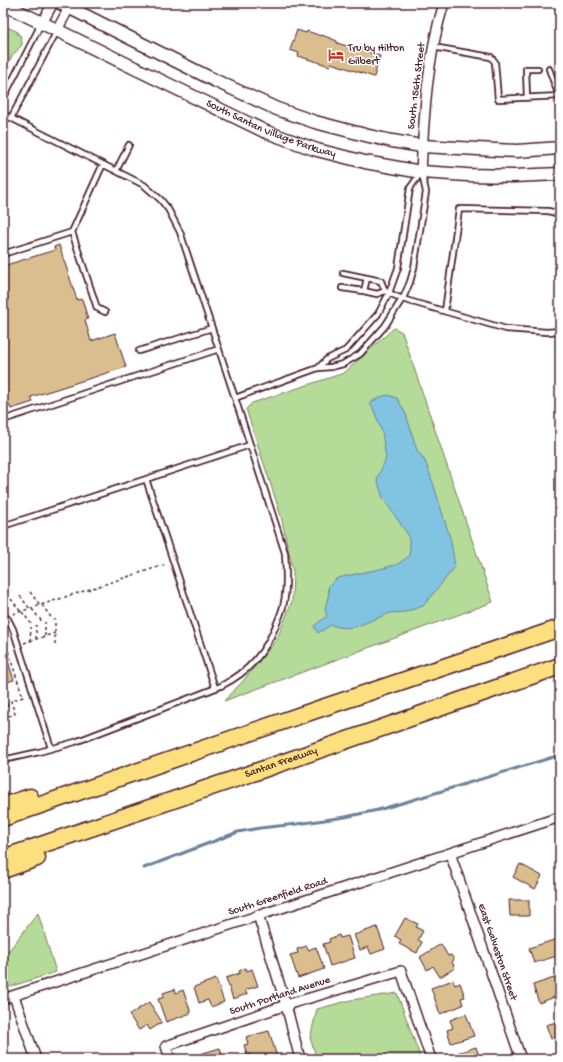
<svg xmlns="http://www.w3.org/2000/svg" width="563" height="1062" font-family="'Gochi Hand',sans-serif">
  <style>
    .green { fill: #b4db97; stroke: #7f7d61 }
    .water { fill: #81c4e2; stroke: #6b8299 }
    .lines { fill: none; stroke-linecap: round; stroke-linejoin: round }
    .stream { stroke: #6b8299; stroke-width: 3 }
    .building { fill: #dbbe8f; stroke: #4a1f2b }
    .lane-casing { stroke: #4a1f2b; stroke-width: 8 }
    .street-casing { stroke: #4a1f2b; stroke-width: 12 }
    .secondary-casing { stroke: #4a1f2b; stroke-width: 15 }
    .highway-casing { stroke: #4a1f2b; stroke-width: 19 }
    .path { stroke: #4a1f2b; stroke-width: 1.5; stroke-dasharray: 3 3; stroke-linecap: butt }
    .lane { stroke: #fff; stroke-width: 4.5 }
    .street { stroke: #fff; stroke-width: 9 }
    .secondary { stroke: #fff; stroke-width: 12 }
    .highway { stroke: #fce080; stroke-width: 16 }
    .labels { text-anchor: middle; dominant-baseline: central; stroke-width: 3; stroke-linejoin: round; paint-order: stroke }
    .poi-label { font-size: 11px; fill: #4a1f2b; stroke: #fff; text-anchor: start }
    .street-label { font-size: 11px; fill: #4a1f2b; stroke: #fff }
  </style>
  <rect width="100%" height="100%" fill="#fff"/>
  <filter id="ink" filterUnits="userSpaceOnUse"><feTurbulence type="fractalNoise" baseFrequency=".025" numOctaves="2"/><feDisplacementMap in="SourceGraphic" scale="8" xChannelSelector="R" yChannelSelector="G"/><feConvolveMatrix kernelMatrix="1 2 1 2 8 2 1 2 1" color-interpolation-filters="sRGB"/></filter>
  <g filter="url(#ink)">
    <path class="green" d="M3 25 18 32 17 34 20 35 22 42V45L12 56 3 73Z
      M394 328 402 332 493 602 224 701 242 682 277 639 292 601 293 572 281 516 246 409 252 403 344 373Z
      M38 913 56 972 3 989V958Z
      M397 993 421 1059H317L310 1038 317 1009 351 1000Z"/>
    <path class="water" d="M388 395 397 398 406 414 417 450 425 461 433 483 451 541 455 567 423 606 405 612 390 613 355 627 343 628 331 625 318 633 314 626 327 616 325 609 329 593 328 587 336 579 346 576 380 569 398 564 409 556 410 547 408 535 383 498 377 479 386 458 382 432 375 413 370 403 380 397Z"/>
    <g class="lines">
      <path class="stream" d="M144 868 238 832 260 828 297 824 345 817 378 810 409 801 560 755"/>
    </g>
    <path class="building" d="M297 30 306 33 307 31 321 36 322 35 337 41V43L360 50 361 48 371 51 370 53 380 56 374 77 331 63 330 66 298 56 299 53 290 50Z
      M59 245 77 300 82 299 88 319 85 320 91 341 115 333 126 367 31 397 33 402 11 409 9 404 3 405V266L55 250 54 247Z
      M3 646 14 680 3 683Z
      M3 692 8 706 3 708Z
      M520 864 542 876 535 889 513 877Z
      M509 900H529V916H510Z
      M405 918 418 924 416 927 423 931 418 940 422 942 417 953 399 944 401 940 395 936Z
      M377 927 385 949 371 954 368 947 360 950 354 935Z
      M339 935 340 938 348 936 355 958 330 966 323 944 330 942 329 939Z
      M557 939 560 948V955L534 963 529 948Z
      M441 944 448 956 451 955 454 960 452 962 455 968 440 977 433 966 427 970 420 957Z
      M307 946 308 950 316 947 324 969 298 978 290 955 298 953 297 949Z
      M246 968 247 971 252 969 258 986 245 990 247 994 233 999 226 978 240 973 239 971Z
      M560 976V995L539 1003 533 985Z
      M216 979 224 1002 211 1007 208 1000 199 1003 194 987Z
      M453 980 455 985 460 983 465 997 461 998 463 1005 440 1014 431 988Z
      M175 989 176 993 183 990 191 1013 166 1022 158 999 164 997 163 993Z
      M149 1002 162 1022 150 1030 147 1025 139 1030 129 1015Z
      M466 1014 474 1036 451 1043 447 1030 453 1028 450 1020Z
      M560 1021V1036L551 1039 546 1025Z
      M269 1031 277 1057 270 1059H252L250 1054 247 1055 244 1045 248 1044 246 1037Z
      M476 1047 480 1059H459L457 1053Z
      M220 1048 223 1059H194L193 1056Z"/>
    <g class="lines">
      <defs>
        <path id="lane" d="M433 47 491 57 495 62 498 99 560 96
          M549 69 559 96
          M527 98 526 69H538
          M3 99 41 24
          M3 114 144 185 161 200 168 209 180 232 235 398 285 553C286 567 287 588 284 602 283 609 280 616 277 623 265 653 249 672 221 686L75 742 39 752 3 760
          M11 118 57 31
          M103 164 72 232 97 308 105 312
          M116 171 129 145
          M3 254 72 232
          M343 273 381 281 385 291 402 299 506 329 547 332 560 331
          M342 288 364 291 377 294 385 291
          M364 291 367 278
          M445 311 459 209 548 211 560 214
          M139 351 212 328
          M318 368 327 359 346 350 378 314 389 293 398 268 410 188 420 174
          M235 398 318 368 331 367 343 364 360 354 385 326 404 296 410 282 414 268 426 192 422 174
          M3 420 219 349
          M146 479 215 688
          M3 526 250 445
          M3 615 8 619 13 629 51 748"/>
        <path id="street" d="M42 23 53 3
          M57 30 69 8V3
          M421 172C424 115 427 58 444 3
          M450 853 521 1059
          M258 915 286 1005 300 1059
          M14 996 36 1059
          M3 999 560 817
          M170 1059 166 1046 286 1005 401 971 431 1059"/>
        <g id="secondary">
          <path d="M60 3 216 81 253 98 277 109 315 122 369 136 392 141 422 146 517 151 560 148"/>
          <path id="s1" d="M3 4 264 131 317 150 365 162 421 172 467 175 513 176 560 174"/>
        </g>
        <g id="highway">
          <path d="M3 806 30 797"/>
          <path d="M3 818 298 716 560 628"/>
          <path id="s2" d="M3 858 261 770 560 666"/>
          <path d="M3 870 37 858"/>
        </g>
      </defs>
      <use href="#lane" class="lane-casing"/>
      <use href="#street" class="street-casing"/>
      <use href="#secondary" class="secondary-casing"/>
      <use href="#highway" class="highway-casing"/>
      <path class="path" d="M30 592 40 605
        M20 596 30 609
        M11 599 21 612
        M42 605 53 620
        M32 609 43 623
        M22 612 33 626
        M13 614 167 564
        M45 636V622
        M36 639V625
        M30 641 31 627
        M24 643 55 633
        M55 644V619
        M3 718 15 714 11 701 23 697 6 645"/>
      <use href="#lane" class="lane"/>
      <use href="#street" class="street"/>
      <use href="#secondary" class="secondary"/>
      <use href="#highway" class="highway"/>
    </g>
  </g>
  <defs>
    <symbol id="hotel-bare" viewBox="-9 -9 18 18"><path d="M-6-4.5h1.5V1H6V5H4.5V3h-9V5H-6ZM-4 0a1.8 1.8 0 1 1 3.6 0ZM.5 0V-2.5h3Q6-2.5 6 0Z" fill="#c8321e" stroke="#fff" stroke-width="2.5" paint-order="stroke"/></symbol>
  </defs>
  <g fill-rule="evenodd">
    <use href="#hotel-bare" x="325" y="44" width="22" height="22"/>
  </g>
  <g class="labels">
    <g class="poi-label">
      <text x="348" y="49">Tru by Hilton<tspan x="348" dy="13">Gilbert</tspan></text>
    </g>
    <g class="street-label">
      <text transform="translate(417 86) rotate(-83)">South 156th Street</text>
      <text stroke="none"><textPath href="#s1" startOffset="296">South Santan Village Parkway</textPath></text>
      <text stroke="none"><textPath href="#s2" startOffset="294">Santan Freeway</textPath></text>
      <text transform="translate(278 897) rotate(-18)">South Greenfield Road</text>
      <text transform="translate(497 952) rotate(71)">East Galveston Street</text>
      <text transform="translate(280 996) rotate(-18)">South Portland Avenue</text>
    </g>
  </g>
  <rect width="563" height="1062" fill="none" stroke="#fff" stroke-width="16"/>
  <rect x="8" y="8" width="547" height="1046" fill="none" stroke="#4a1f2b" stroke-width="1.5" filter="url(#ink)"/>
</svg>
